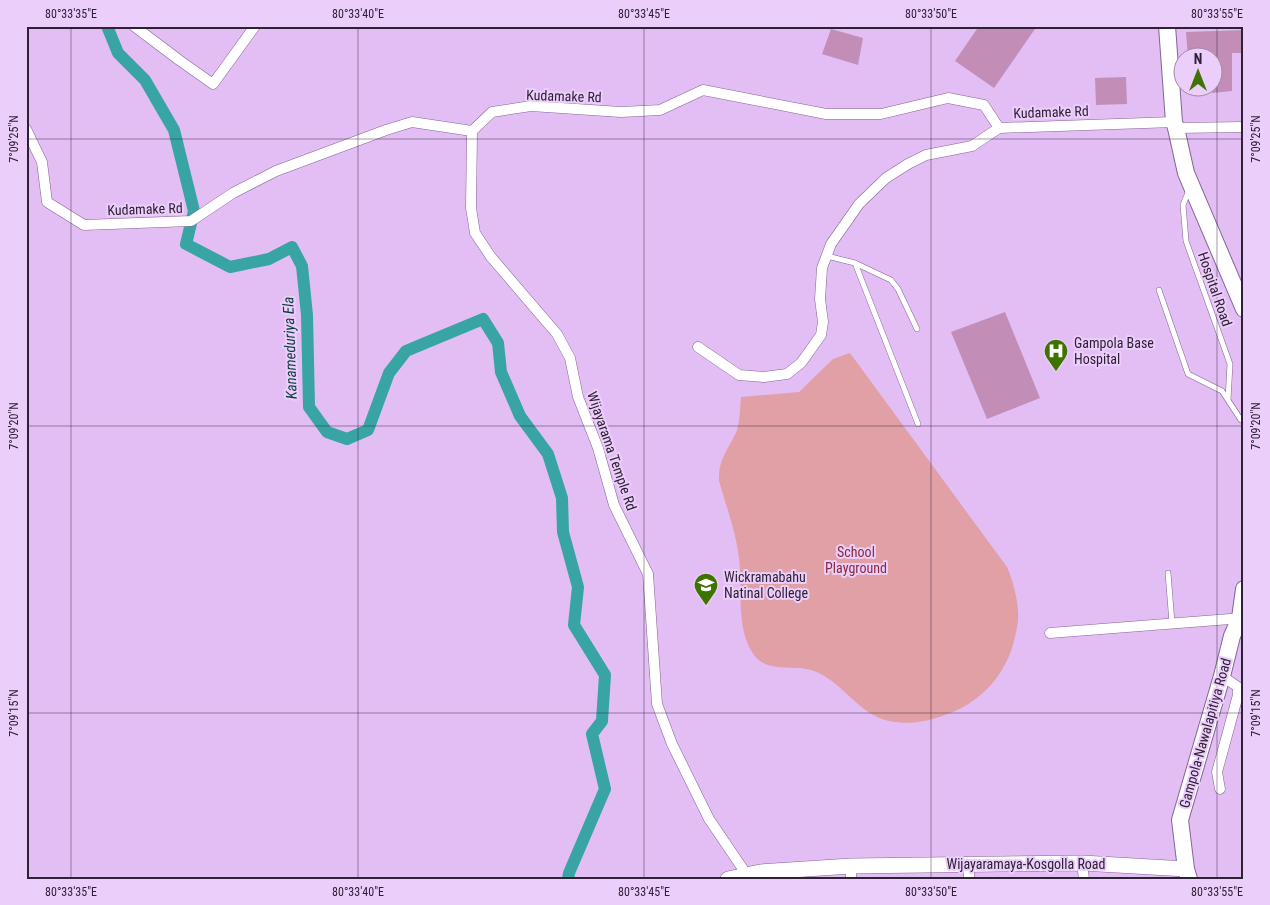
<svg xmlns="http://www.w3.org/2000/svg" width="1270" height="905" font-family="'Roboto Condensed',sans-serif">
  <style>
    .green { fill: #e1a0a5 }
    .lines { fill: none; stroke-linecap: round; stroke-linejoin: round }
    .canal { stroke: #38a4a3; stroke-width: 12 }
    .building { fill: #c28db6 }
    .lane-casing { stroke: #856395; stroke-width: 6 }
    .street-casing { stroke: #856395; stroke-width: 11 }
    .secondary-casing { stroke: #856395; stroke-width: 16 }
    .primary-casing { stroke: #856395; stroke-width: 18 }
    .lane { stroke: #fff; stroke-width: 5 }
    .street { stroke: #fff; stroke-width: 10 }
    .secondary { stroke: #fff; stroke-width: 15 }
    .primary { stroke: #fff; stroke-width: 16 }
    .ticks { fill: none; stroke: #2e2035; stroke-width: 1; stroke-opacity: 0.45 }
    .labels { text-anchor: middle; stroke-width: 4; stroke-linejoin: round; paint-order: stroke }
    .street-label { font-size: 14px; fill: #2e2035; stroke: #eccefb }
    .poi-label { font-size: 14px; fill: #2e2035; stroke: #eccefb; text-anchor: start }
    .park-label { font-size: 14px; fill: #872b3a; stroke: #eccefb }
    .water-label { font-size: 15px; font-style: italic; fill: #0e3f3f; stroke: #eccefb }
    .neatline { fill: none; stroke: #2e2035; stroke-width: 2 }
    .ticks-label { font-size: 12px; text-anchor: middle; fill: #2e2035 }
  </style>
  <rect width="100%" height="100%" fill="#e3bef5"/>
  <path class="green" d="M850,353L1007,567C1013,581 1017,596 1018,611C1019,619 1017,628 1015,637C1007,674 981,703 945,715C926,722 909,725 889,721C859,715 843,682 814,671C795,664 768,674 754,655C735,628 743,590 739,558C736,532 726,506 719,481C718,460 727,451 736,433C740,424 740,407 741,397L799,392L833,359Z"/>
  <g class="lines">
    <path class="canal" d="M107,26L118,53L145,80L174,130L194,211L186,244L230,267L269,259L292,247L302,266L307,315L309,407L327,432L347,439L368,430L389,373L406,351L483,319L498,343L501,372L520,416L548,454L562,498L563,532L578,587L574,625L605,675L602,721L592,734L605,789L569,873L568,879"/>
  </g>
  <path class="building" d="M979,26H1037L994,88L955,61Z
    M831,29L863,38L858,65L822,54Z
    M1244,30V53H1232V91L1212,93V58H1188L1186,32Z
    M1126,77L1127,104L1096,105L1095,78Z
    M1005,312L1040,398L987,419L951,332Z"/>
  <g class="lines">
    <defs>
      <path id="lane" d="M1189,190L1183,205L1186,241L1230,364L1228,400
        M827,256L855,263L891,280L898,289L917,329
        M855,263L918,424
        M1159,290L1188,374L1222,391L1241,420L1244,421
        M1168,573L1172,623"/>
      <path id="street" d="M134,26L179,60L213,84L255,26
        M999,128L1174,122
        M1176,128L1244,127
        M26,129L42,162L47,202L84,225L191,221L233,193L276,171L386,130L412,122L472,131L492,112L531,106L621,112L660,110L703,90L826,114H881L948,98L984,105L999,128
        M472,131L471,208L475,233L491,257L557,334L570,358L578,397L598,448L614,505L648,574L657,704L672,744L709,819L747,875
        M698,347L739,375L764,377L787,374L801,363L821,335L823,322L820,299L822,268L831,244L859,204L886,178L908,164L926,155L972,146L999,128
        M1050,633L1243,618
        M1220,789L1217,772L1238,695V687L1222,676
        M1082,863L1084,879
        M851,866V879
        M969,879V864"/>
      <path id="secondary" d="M728,879L760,872L851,866L1082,863L1186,869"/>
      <path id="primary" d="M1167,26L1174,122L1176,128L1186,173L1244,309
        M1189,879L1186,869L1180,820L1222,676L1232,636L1240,618L1244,589"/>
    </defs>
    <use href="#lane" class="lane-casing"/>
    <use href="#street" class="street-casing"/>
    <use href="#secondary" class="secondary-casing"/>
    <use href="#primary" class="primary-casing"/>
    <use href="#lane" class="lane"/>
    <use href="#street" class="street"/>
    <use href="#secondary" class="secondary"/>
    <use href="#primary" class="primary"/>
  </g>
  <path class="ticks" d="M71,26V879M358,26V879M644,26V879M931,26V879M1217,26V879M26,139H1244M26,426H1244M26,713H1244"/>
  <defs>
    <symbol id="hospital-pin" viewBox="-11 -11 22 30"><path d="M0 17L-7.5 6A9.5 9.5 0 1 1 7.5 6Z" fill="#3d7401" stroke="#eccefb"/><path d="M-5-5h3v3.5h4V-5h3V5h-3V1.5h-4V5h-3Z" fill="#fff"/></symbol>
    <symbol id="school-pin" viewBox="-11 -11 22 30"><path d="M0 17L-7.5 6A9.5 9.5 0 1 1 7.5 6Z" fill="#3d7401" stroke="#eccefb"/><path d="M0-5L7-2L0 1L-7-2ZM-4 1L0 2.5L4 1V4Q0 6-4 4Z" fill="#fff"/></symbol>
  </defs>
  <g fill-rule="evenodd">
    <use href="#hospital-pin" x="1042" y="337" width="28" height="38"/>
    <use href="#school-pin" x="692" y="571" width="28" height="38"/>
  </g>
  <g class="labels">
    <g class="street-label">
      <text transform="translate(564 96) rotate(2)" y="5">Kudamake Rd</text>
      <text transform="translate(1051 112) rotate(-2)" y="5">Kudamake Rd</text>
      <text transform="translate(145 209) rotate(-2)" y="5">Kudamake Rd</text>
      <text transform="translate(1215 289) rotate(71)" y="5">Hospital Road</text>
      <text transform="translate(612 451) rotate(71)" y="5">Wijayarama Temple Rd</text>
      <text transform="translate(1205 733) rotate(-74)" y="5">Gampola-Nawalapitiya Road</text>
      <text x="1026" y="869">Wijayaramaya-Kosgolla Road</text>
    </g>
    <g class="poi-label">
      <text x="1074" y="348">Gampola Base<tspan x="1074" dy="16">Hospital</tspan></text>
      <text x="724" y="582">Wickramabahu<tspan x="724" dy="16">Natinal College</tspan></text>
    </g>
    <g class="park-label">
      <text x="856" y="557">School<tspan x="856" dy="16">Playground</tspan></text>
    </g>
    <g class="water-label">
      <text transform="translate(290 348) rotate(-92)" y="5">Kanameduriya Ela</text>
    </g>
  </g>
  <rect width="1270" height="905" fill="none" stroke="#eccefb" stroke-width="55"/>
  <g transform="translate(1198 72)"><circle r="24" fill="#eccefb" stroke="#a088ac"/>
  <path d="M0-4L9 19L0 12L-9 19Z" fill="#3d7401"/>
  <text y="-8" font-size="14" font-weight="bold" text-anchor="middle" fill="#2e2035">N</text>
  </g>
  <rect x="28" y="28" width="1214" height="850" class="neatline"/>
  <g class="ticks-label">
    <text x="71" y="18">80°33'35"E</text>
    <text x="358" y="18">80°33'40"E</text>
    <text x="644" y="18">80°33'45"E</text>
    <text x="931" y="18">80°33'50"E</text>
    <text x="1217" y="18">80°33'55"E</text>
    <text transform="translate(14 139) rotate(-90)" y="4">7°09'25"N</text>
    <text transform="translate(1256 139) rotate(-90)" y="4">7°09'25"N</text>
    <text transform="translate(14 426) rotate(-90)" y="4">7°09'20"N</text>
    <text transform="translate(1256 426) rotate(-90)" y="4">7°09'20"N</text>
    <text transform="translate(14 713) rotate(-90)" y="4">7°09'15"N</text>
    <text transform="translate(1256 713) rotate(-90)" y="4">7°09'15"N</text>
    <text x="71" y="896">80°33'35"E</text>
    <text x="358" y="896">80°33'40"E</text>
    <text x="644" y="896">80°33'45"E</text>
    <text x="931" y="896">80°33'50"E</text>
    <text x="1217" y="896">80°33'55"E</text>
  </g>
</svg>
